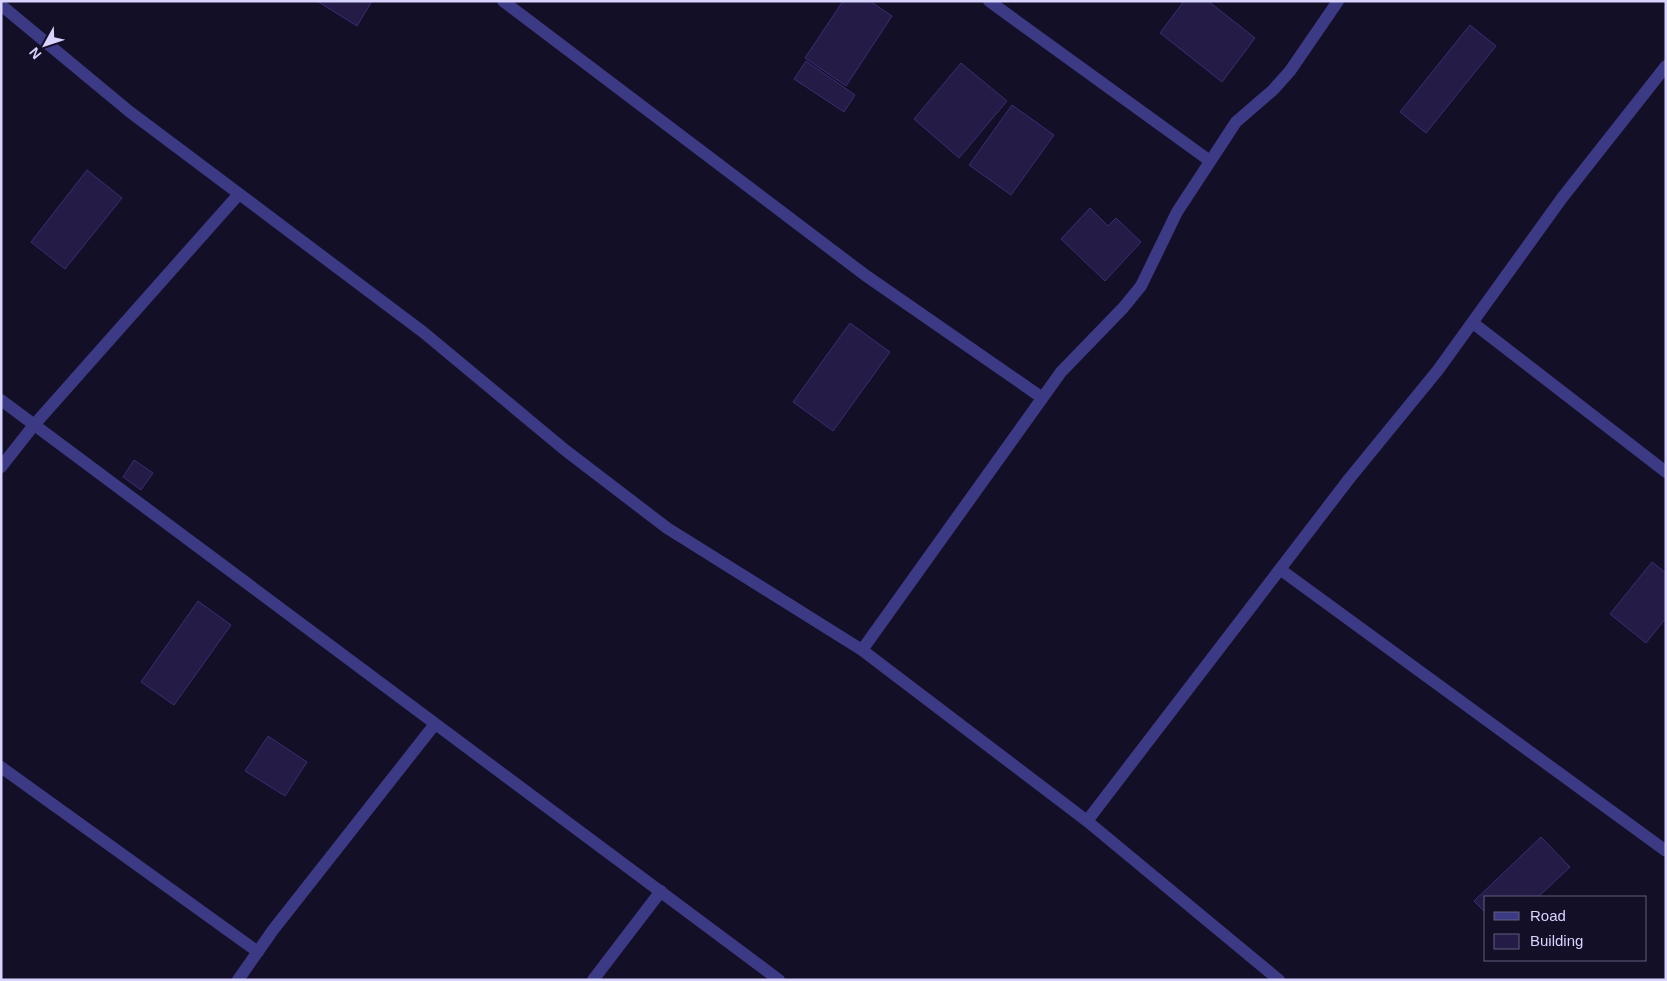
<svg xmlns="http://www.w3.org/2000/svg" width="1667" height="981" font-family="Helvetica,sans-serif">
  <style>
    .building { fill: #241b47; stroke: #3b2d73 }
    .lines { fill: none; stroke-linecap: round; stroke-linejoin: round }
    .minor { stroke: #3d3a85; stroke-width: 12 }
  </style>
  <rect width="100%" height="100%" fill="#130f26"/>
  <path class="building" d="M317,1H372L357,26Z
    M843,1H870L892,16L846,86L805,58Z
    M1184,1H1208L1255,38L1222,82L1160,33Z
    M1470,25L1496,46L1426,133L1400,112Z
    M806,61L855,95L844,112L794,79Z
    M961,63L1007,101L959,158L914,119Z
    M1012,105L1054,135L1011,195L969,165Z
    M87,170L122,198L65,269L31,242Z
    M1090,208L1108,226L1116,218L1141,242L1105,281L1061,239Z
    M850,323L890,352L833,431L793,402Z
    M134,460L153,473L141,490L123,477Z
    M1652,562L1666,573V618L1646,643L1610,614Z
    M198,601L231,625L174,705L141,682Z
    M268,736L307,762L285,796L245,771Z
    M1541,837L1570,867L1538,897H1486V913L1474,901Z"/>
  <g class="lines">
    <path class="minor" d="M503,1L865,275L1041,397
      M989,1L1210,161
      M1,5L130,112L423,332L565,450L667,528L862,650L1087,821L1279,980
      M1473,323L1666,472
      M1,400L779,980
      M1,467L34,425L239,194
      M1281,570L1666,851
      M862,650L1061,372L1123,308L1141,286L1177,212L1236,122L1273,90L1290,71L1338,1
      M1,767L258,952
      M1087,821L1349,479L1438,370L1562,198L1666,66
      M238,980L273,930L435,724
      M593,980L661,891"/>
  </g>
  <rect width="1667" height="981" fill="none" stroke="#d9d4ff" stroke-width="5"/>
  <rect x="1484" y="896" width="162" height="65" fill="#130f26" stroke="#625e7d"/>
  <rect x="1494" y="912" width="25" height="8" fill="#3d3a85" stroke="#625e7d"/>
  <text x="1530" y="921" font-size="15" fill="#d9d4ff">Road</text>
  <rect x="1494" y="934" width="25" height="15" fill="#241b47" stroke="#625e7d"/>
  <text x="1530" y="946" font-size="15" fill="#d9d4ff">Building</text>
  <g transform="translate(45 45) rotate(230)" stroke="#130f26" stroke-width="4" paint-order="stroke">
  <path d="M0-4L9 19L0 12L-9 19Z" fill="#d9d4ff"/>
  <text y="-8" font-size="14" font-weight="bold" text-anchor="middle" fill="#d9d4ff">N</text>
  </g>
</svg>
